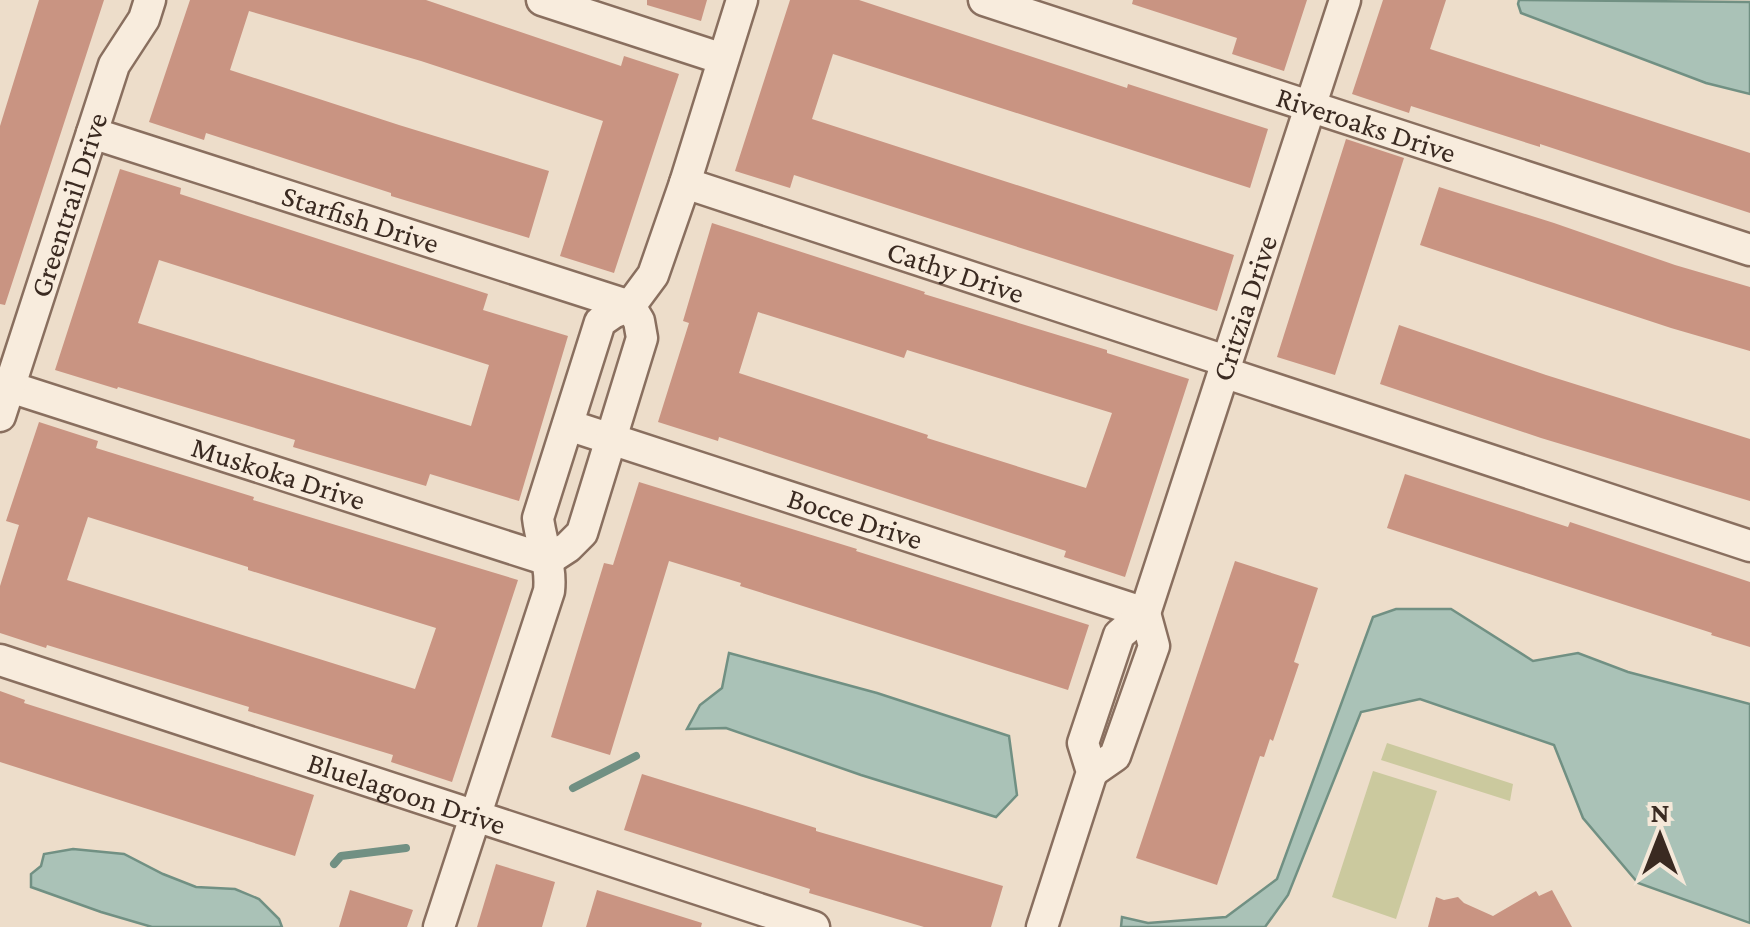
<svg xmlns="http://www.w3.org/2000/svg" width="1750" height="927" font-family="'Crimson Pro',serif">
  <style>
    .green { fill: #cbc99e }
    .water { fill: #aac2b7; stroke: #719083; stroke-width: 2.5 }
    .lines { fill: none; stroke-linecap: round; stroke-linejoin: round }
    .stream { stroke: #719083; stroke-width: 8 }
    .building { fill: #c99482; fill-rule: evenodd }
    .minor-casing { stroke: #896f5f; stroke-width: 35 }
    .minor { stroke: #f8ecdd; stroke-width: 30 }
    .labels { text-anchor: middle; stroke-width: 8; stroke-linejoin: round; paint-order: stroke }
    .street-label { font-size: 30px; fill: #3a2a21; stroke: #f5e8d9 }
  </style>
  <rect width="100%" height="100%" fill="#edddca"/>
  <path class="green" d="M1387,743L1513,784L1510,801L1381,760Z
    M1373,771L1437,791L1396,919L1332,897Z"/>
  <path class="water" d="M1519,0L1750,2V94L1706,83L1521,13L1518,4Z
    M1396,609H1451L1533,661L1578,653L1628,672L1750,704V923L1638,883L1583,818L1554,745L1420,699L1361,712L1288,895L1265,927H1121L1122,917L1148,923L1226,917L1277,879L1373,617Z
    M729,653L877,693L1009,736L1017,795L996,817L861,775L726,728L687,729L700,705L722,688Z
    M73,849L124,854L163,874L196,887L235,889L259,899L279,919L282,927H152L101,912L31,887V874L41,866L44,854Z"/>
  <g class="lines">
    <path class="stream" d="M573,788L636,756
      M334,864L341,856L406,848"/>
  </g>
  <path class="building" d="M39,0H104L5,305L0,304V126Z
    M190,0H426L621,66L624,56L679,74L614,273L560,256L603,121L421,61L249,11L230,70L399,125L549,171L529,238L391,196V193L206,133L204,140L149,122Z
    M647,0H707L701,21L647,5Z
    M790,0H859L1127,88L1128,84L1268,129L1250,188L833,54L812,119L1234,255L1217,311L794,175L790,188L735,171Z
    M1133,0H1307L1284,71L1232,54L1237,38L1132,4Z
    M1383,0H1446L1430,49L1750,153V213L1540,144V147L1411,106L1409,113L1352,94Z
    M1346,139L1404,158L1335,375L1277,357Z
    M120,169L181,188L180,194L488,294L483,310L568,336L519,501L430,474L426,486L293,447L295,440L118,387L117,389L55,370ZM159,260L489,365L471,426L138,323Z
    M1439,187L1554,223L1675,265L1750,287V351L1671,328L1420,245Z
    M712,223L925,292L924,294L1107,350V353L1189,379L1125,577L1064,557L1066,551L719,437L718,441L658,422L689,323L683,321ZM758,312L904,358L907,350L1112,413L1086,488L927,438L928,435L739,373Z
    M1399,325L1546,375L1750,439V501L1541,438L1380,384Z
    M39,422L98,441L96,448L254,497L253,500L518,580L452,782L391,762L393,755L248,711L249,707L47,645L46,648L0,633V586L19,525L6,521ZM88,517L248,567V570L436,628L415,689L67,580Z
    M1405,474L1568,527L1570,522L1750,582V647L1711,635L1712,633L1387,528Z
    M639,482L857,549L856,551L1089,625L1068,690L740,586L741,583L669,561L610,755L551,737L604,563L613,565Z
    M1235,561L1318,588L1294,662L1299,664L1273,741L1270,739L1264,757L1260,756L1217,885L1136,858Z
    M0,691L25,700L24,703L314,795L295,856L0,762Z
    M642,774L816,828V831L1003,886L991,927H924L809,893L810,889L624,830Z
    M496,864L555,882L542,927H477Z
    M350,890L413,910L407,927H339Z
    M597,890L702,923L701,927H586Z
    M1552,890L1572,927H1428L1436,897L1444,900L1458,897L1464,903L1493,916L1536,891L1539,896Z"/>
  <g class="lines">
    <defs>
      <g id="minor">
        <path d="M542,0L723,59"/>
        <path id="s1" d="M984,0L1750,250"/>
        <path id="s2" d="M92,133L630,306"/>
        <path id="s3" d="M685,183L1226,361"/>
        <path d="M1223,372L1750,546"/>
        <path id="s4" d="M10,387L548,560"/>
        <path id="s5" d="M0,416L114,65L144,19L150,0"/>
        <path id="s6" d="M568,425L1145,613"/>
        <path d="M548,560L568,547L582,533L642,338L639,321L630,306"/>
        <path id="s7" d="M0,660L814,927"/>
        <path d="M1092,772L1115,756L1154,646L1145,613"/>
        <path d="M439,927L549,591C552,565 541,544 538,518L600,322L613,313L630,306L653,275L685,183L742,0"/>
        <path id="s8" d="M1042,927L1092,772L1083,743L1119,635L1145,613L1345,0"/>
      </g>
    </defs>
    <use href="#minor" class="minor-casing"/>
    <use href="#minor" class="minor"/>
  </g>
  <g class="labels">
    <g class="street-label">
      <text dy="10" stroke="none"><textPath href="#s1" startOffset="402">Riveroaks Drive</textPath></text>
      <text dy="10" stroke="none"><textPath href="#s5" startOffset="222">Greentrail Drive</textPath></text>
      <text dy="10" stroke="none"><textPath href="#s2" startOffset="282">Starfish Drive</textPath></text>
      <text dy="10" stroke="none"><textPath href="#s3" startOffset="285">Cathy Drive</textPath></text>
      <text dy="10" stroke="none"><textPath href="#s8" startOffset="662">Critzia Drive</textPath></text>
      <text dy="10" stroke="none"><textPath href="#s4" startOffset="282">Muskoka Drive</textPath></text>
      <text dy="10" stroke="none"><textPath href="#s6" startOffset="302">Bocce Drive</textPath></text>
      <text dy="10" stroke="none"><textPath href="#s7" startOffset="428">Bluelagoon Drive</textPath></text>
    </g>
  </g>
  <g transform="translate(1660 837)" stroke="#f5e8d9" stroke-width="8" paint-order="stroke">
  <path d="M0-8L18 38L0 25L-18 38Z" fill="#3a2a21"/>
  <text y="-15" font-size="28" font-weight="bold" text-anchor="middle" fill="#3a2a21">N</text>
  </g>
</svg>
